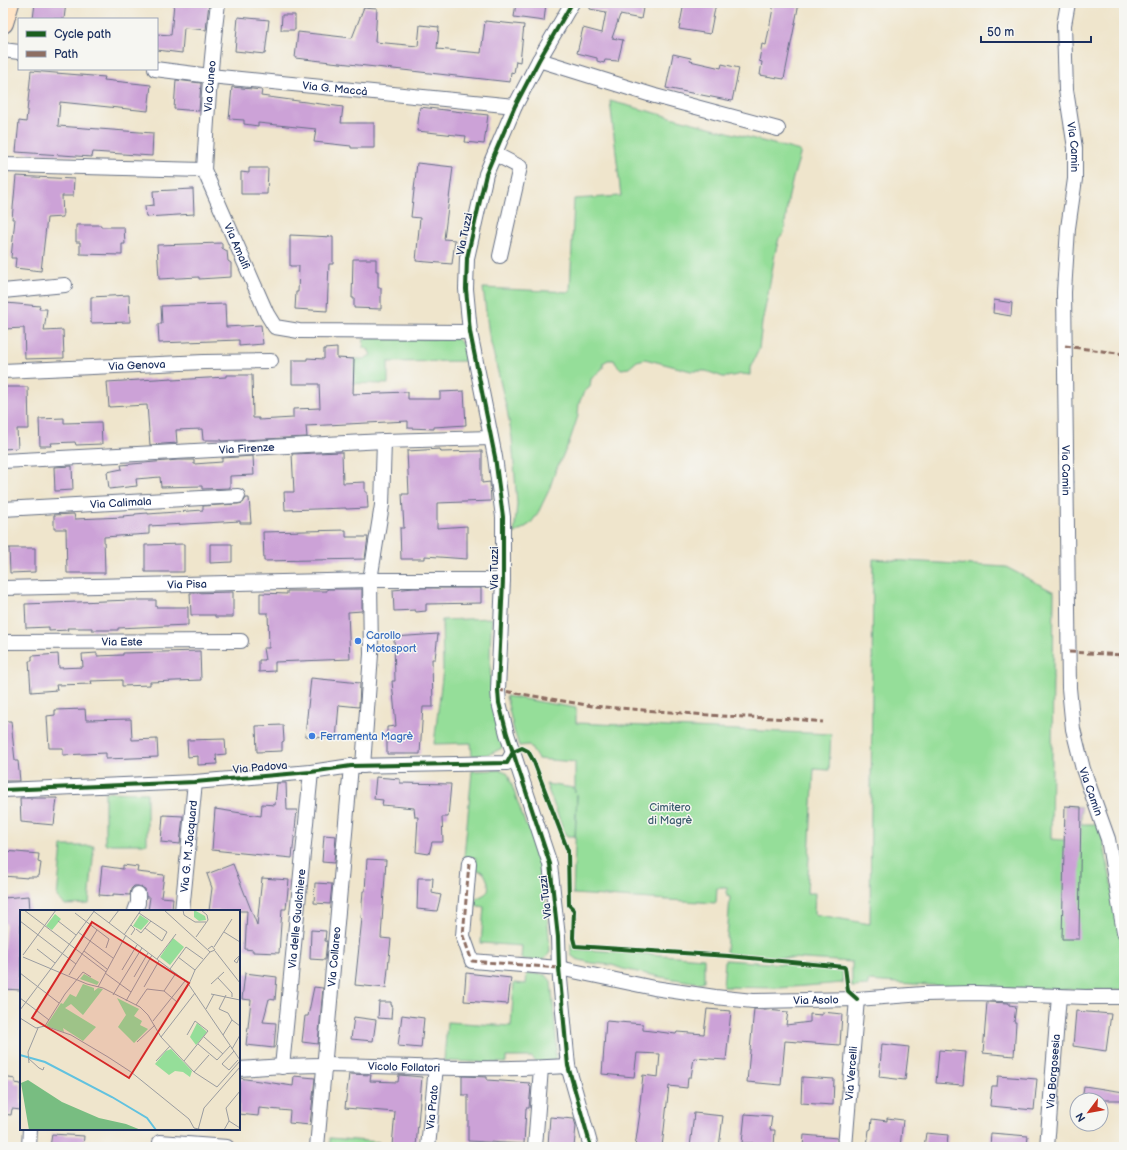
<svg xmlns="http://www.w3.org/2000/svg" width="1127" height="1150" font-family="'Balsamiq Sans',sans-serif">
  <style>
    .green { fill: #95de99; stroke: #58867c }
    .building { fill: #cca2d7 }
    .lines { fill: none; stroke-linecap: round; stroke-linejoin: round }
    .street-casing { stroke: #656f84; stroke-width: 16 }
    .secondary-casing { stroke: #656f84; stroke-width: 22 }
    .street { stroke: #fff; stroke-width: 14 }
    .secondary { stroke: #ffe4c6; stroke-width: 20 }
    .quiet { stroke: #8d6e63; stroke-width: 3; stroke-dasharray: 6 3; stroke-linecap: butt }
    .cycleway-casing { stroke: #f6f6f2; stroke-width: 6 }
    .cycleway { stroke: #1b5e20; stroke-width: 4 }
    .shop-dot { fill: #3f7fe0; stroke: #f6f6f2; stroke-width: 1.5 }
    .labels { text-anchor: middle; stroke-width: 3; stroke-linejoin: round; paint-order: stroke }
    .street-label { font-size: 11px; fill: #1b2f5e; stroke: #f6f6f2 }
    .shop-label { font-size: 11px; fill: #366cbe; stroke: #f6f6f2; text-anchor: start }
    .park-label { font-size: 11px; fill: #3a5b6d; stroke: #f6f6f2 }
    .inset-river { fill: none; stroke: #61c2df; stroke-width: 2 }
    .inset-road { fill: none; stroke: #9a9ca0; stroke-width: 1 }
    .view { fill: #d62828; fill-opacity: 0.15; stroke: #d62828; stroke-width: 2 }
    .inset-edge { fill: none; stroke: #1b2f5e; stroke-width: 2 }
  </style>
  <rect width="100%" height="100%" fill="#f6f6f2"/>
  <filter id="ink" filterUnits="userSpaceOnUse"><feTurbulence type="fractalNoise" baseFrequency=".025" numOctaves="2"/><feDisplacementMap in="SourceGraphic" scale="8" xChannelSelector="R" yChannelSelector="G"/><feConvolveMatrix kernelMatrix="1 2 1 2 8 2 1 2 1" color-interpolation-filters="sRGB"/></filter>
  <filter id="wash" filterUnits="userSpaceOnUse"><feTurbulence type="fractalNoise" baseFrequency=".012" numOctaves="4" result="noise"/><feDisplacementMap in="SourceGraphic" scale="16" xChannelSelector="R" yChannelSelector="G"/><feGaussianBlur stdDeviation="0.9" result="paint"/><feColorMatrix in="noise" values="0 0 0 0 0 0 0 0 0 0 0 0 0 0 0 0 0 1.4 0 .05"/><feComposite in="paint" operator="in"/></filter>
  <g filter="url(#wash)">
    <rect width="100%" height="100%" fill="#efe5cc"/>
    <path class="green" d="M610,101L800,151V155L793,178L788,200L784,233L779,238L775,254L769,289L762,323L759,349L750,368V375L742,374L727,377H723L706,371H691L645,359L637,361L629,368L621,369L616,364L614,360H608L603,363V368L591,379L590,387L584,392L579,403L578,416L569,443L555,472L549,490L537,515L530,524L514,534L517,504L512,438L507,410L489,335L483,288L570,292L574,199L621,196Z
      M364,338L458,339L463,345L467,361L388,362V384L337,383L354,359H364L371,355L368,349L363,348Z
      M873,559L1006,567L1054,592L1051,839L1065,840V806L1081,807V824H1097L1101,830L1124,948V989L1115,990L973,988L868,981V986L852,987V962L728,954L726,951L730,897L727,896V888H717L716,903L573,894L577,794L575,836H566L546,784L574,788L575,793V762L538,759L529,745L519,746L514,731L506,696L576,708V723L831,734L829,770L814,769L807,893H815L814,914L870,924Z
      M492,618C489,653 489,686 496,720C498,728 499,737 502,744V748L490,754L472,756L471,743L434,744L443,669L442,620Z
      M501,770L504,771L508,774L526,826L530,825C543,866 547,908 550,951C546,964 532,960 521,959L522,946L481,943L484,907L473,905C475,897 479,898 485,894C492,889 487,878 483,872L474,869L476,858L464,857L472,771Z
      M105,792L147,793V844H105Z
      M62,846H94L89,904L65,905L57,897Z
      M571,943L576,949L704,958V981L699,983L661,977L623,969L612,965L591,963L576,959L571,955Z
      M725,960L842,968L843,983L780,988L723,987Z
      M527,973L546,975L551,981L557,1048L555,1052L556,1056L554,1061L537,1063L532,1057H506V1063L444,1061L447,1022L511,1026L514,983L526,984Z
      M330,1138L379,1142V1147H330Z"/>
    <g id="blocks">
      <path class="building" d="M35,3H66L64,19H33Z
        M174,3H209L206,30L184,28L182,53L157,50V34L171,35Z
        M516,3H546L544,21L514,17Z
        M590,3H644L641,19L620,15L612,38L623,40L618,61L605,60L604,63L597,61V58L577,53L583,28L602,33L606,12L590,9Z
        M684,3H716L710,34L679,29Z
        M774,3H799L784,79L760,75L762,62L759,61L762,44L766,45Z
        M364,7L377,8L375,42L418,46L420,25L439,27L437,49L481,53L485,21L524,25L520,62L516,61L514,73L511,72L510,82L295,58L298,32L352,38Z
        M282,15H295V30H281Z
        M238,17L269,20L265,54L235,51Z
        M673,54L691,58L690,61L721,68L722,64L739,68L732,101L666,88Z
        M31,71L105,77L104,80L151,85L148,111L60,102L58,126L153,133L152,156L93,152L92,157L16,152L19,121L26,122Z
        M176,80L201,83L199,111L174,109Z
        M232,87L262,90L261,96L343,107L341,123H374V148H351V146L314,142L316,129L258,123V126L244,124V120L229,119Z
        M420,107L488,115L484,144L465,142L466,136L417,131Z
        M417,163L453,167L444,239L455,240L452,264L416,261L420,218L411,217Z
        M249,168H268L267,194H241V172L249,173Z
        M16,176L74,179L73,196H62L63,217L47,218L41,271L15,268L16,258H11L15,219H12Z
        M193,189L194,214L146,217L145,206L154,205L153,191Z
        M76,225H101V227H124L125,244H122V255L80,254V242H76Z
        M290,235L333,237V264H329L327,311L295,309L296,292H298L299,266H290Z
        M222,243V248L227,251L228,261L231,263V277L199,279V277L159,279L157,245Z
        M353,259H376V271H378V288H381V309L354,308V298H352Z
        M129,295L130,322L91,323V297Z
        M994,300L1012,303L1011,316L993,313Z
        M6,303L40,306L39,309H47L44,331L63,330L64,358L25,359L24,328L4,329Z
        M225,304L226,327L261,325L263,344L239,346V340L159,343L158,324H162L161,306Z
        M337,348V358L354,359L353,394L408,392V399H440V392L464,391L466,425L434,427V429L408,428V421L306,426L307,437L221,441V440H203L202,429L176,430L177,443L150,445L147,405L109,407L107,382L172,378V380L226,377V375H252L253,418H259V420L293,418V409L320,408L319,384H292V360H307V358L324,359V349Z
        M3,387H28L29,429H17L18,448L3,449Z
        M64,418V423L101,422L102,444L76,445L75,442L51,443L52,446H40L39,419Z
        M440,449L441,452L482,451V483L490,482L491,501L437,503V528L467,526V559L425,556V559H401L400,528H404L402,494H409L407,451Z
        M342,452L343,483L365,482V492H367L368,508L346,509V508L285,510L284,492H294L292,454Z
        M253,456L254,475L230,476V488L202,489V486L161,487L160,477L136,479L137,486L109,489L107,472L122,469L121,465L178,460H194V464L222,462V458Z
        M72,466L73,490L55,491L54,467Z
        M246,498H249L251,523H240V521L149,526V534L104,537L105,573H67L66,529H54V515L74,514L75,519L124,517L123,516L135,515V514L148,513V514L203,510V506L238,504L243,503Z
        M346,530V537H368L365,559L264,561L263,532Z
        M184,544V572H145V545Z
        M210,544H232V562L210,563Z
        M9,548H35V572L10,573Z
        M414,588H481V603L426,604V611L416,612L415,610L394,611L393,590Z
        M327,589H362V611L348,612L350,659L275,662V671L259,672V660H265L263,648H269L268,613H260V593L287,594V591H327Z
        M233,592V617H215V615H191L190,593Z
        M131,600H156V607H188V625L118,628V630H92V628H67L68,630L49,631V627L26,628L25,604Z
        M438,634L435,659H432L433,707H423L420,754H387V727L396,726L392,681H395L394,637Z
        M200,651L201,680L150,682V685L122,686V680L91,681L92,684L56,685L57,690L31,692L29,661H32V656L58,654L59,668L83,667L82,654L97,653V656L123,655V653Z
        M311,678L360,683L359,707L339,705L336,739L305,736Z
        M85,709L86,720L131,719L132,740L157,739L158,757L106,759V753L63,755V748H49L47,716L55,715V710Z
        M3,721H11L15,761H18L20,781H3Z
        M283,725L284,741L282,742V751L257,752L256,726Z
        M225,739L226,754L216,755L217,764L198,765V756L188,757L187,740Z
        M376,777L400,779V783L451,784L448,817H442L443,842H432L429,854L416,852L418,817H415L414,808L382,805L383,800L374,799Z
        M277,783H286L287,810H297L292,858L212,850L215,809L261,816L262,804L275,805Z
        M20,798H57L54,825L21,822Z
        M1065,806L1081,807L1079,939H1062Z
        M163,815L183,816L180,844L161,842Z
        M324,835L336,836L334,863L322,862Z
        M5,851L39,854L38,862L41,863L39,876H37V877H28V878L3,876Z
        M367,859L386,860L381,938L391,939L386,988L355,985L362,918H361L363,891H365Z
        M233,864L257,925L262,878L289,880L286,909H282L279,953L253,952V950L245,949L247,911H209L212,888L207,874Z
        M123,865L138,867L137,872L164,875L161,897L173,898L172,911H148L150,897H146L145,889L138,886H134L131,889L130,895L113,894V896L99,895L102,866L123,869Z
        M418,878H433L432,893L441,895L437,911L417,909Z
        M315,883L332,884L330,904L314,903Z
        M29,896L30,911H21V990L3,989V956L6,923H3V898Z
        M311,930L326,931L325,941H327L325,960L310,959Z
        M245,973L277,977L275,1000L269,999L263,1022L276,1023L274,1048L246,1045L251,1000L242,999Z
        M466,973L511,978L508,1004L464,1001Z
        M314,987L323,988L318,1044L302,1042L305,1016H308Z
        M379,1002H391V1005H392L391,1019L378,1018Z
        M987,1002L1009,1003V1005L1016,1006L1014,1022H1016L1014,1056L983,1053Z
        M707,1009L731,1011L726,1060L694,1058L691,1077H688L687,1088L669,1086L662,1147H635L640,1113L639,1112L643,1075L658,1077L660,1054L637,1053L634,1077L602,1074L606,1021L643,1024V1030L676,1034L677,1032L704,1034Z
        M754,1009L788,1012L786,1025L810,1022V1014L822,1015V1012L842,1014L840,1045L785,1041L781,1085L747,1082Z
        M1076,1011L1111,1014L1106,1051L1073,1046Z
        M402,1015L424,1018L421,1048L398,1046Z
        M354,1017L376,1020L373,1041L351,1039Z
        M882,1044L909,1047L905,1080L879,1077Z
        M939,1050L966,1052L963,1085L936,1083Z
        M349,1074L371,1075L370,1081L398,1082L399,1075L422,1077L416,1147L392,1146L395,1112L345,1108Z
        M294,1076L315,1078L310,1125L289,1123L290,1111L259,1108L258,1116L239,1114V1078L293,1086Z
        M462,1076L487,1077V1080L530,1083L529,1086H531L529,1108H526L524,1144L468,1141V1095H462Z
        M998,1076L1037,1079L1034,1110L990,1106L992,1086H997Z
        M3,1077L15,1079V1083L21,1084V1110L12,1109L11,1115L3,1114Z
        M802,1077L834,1079L833,1105L801,1103Z
        M1084,1086L1124,1092V1100H1082Z
        M694,1113L723,1116L719,1147H690Z
        M745,1114L772,1116L770,1130H775L774,1147H752L753,1143H742Z
        M550,1117L574,1119L576,1126L574,1147L548,1145Z
        M887,1118L903,1120L900,1147L867,1146L869,1130L871,1129L872,1119L887,1121Z
        M926,1133L948,1135L947,1147H924Z
        M991,1133L1028,1136L1027,1147H990Z
        M52,1134L84,1136L83,1147H50Z
        M804,1135L837,1138V1147H803Z"/>
    </g>
  </g>
  <g filter="url(#ink)">
    <use href="#blocks" fill-opacity="0" stroke="#656f84" stroke-width="1"/>
    <g class="lines">
      <defs>
        <g id="street">
          <path d="M572,3L539,60L515,106L486,174L467,258L466,289L470,332L495,457L503,517V580L498,690L499,703L507,734L550,864L558,937L559,968L568,1066L591,1147"/>
          <path id="s1" d="M1068,3L1064,25L1066,90L1075,148V179L1068,228L1064,292L1069,688L1073,729L1083,769L1108,839L1124,932"/>
          <path d="M3,50L19,52"/>
          <path d="M539,60L655,96L778,129"/>
          <path id="s2" d="M155,69L210,76L515,106"/>
          <path d="M495,154L520,167L500,256"/>
          <path id="s3" d="M3,165L204,170L267,314L275,327L299,331L470,332"/>
          <path id="s4" d="M204,170C207,114 211,58 218,3"/>
          <path d="M3,291L65,285"/>
          <path id="s5" d="M3,371L204,362L271,361"/>
          <path id="s6" d="M3,461L384,441L491,438"/>
          <path id="s7" d="M3,509L238,496"/>
          <path id="s8" d="M3,588L370,580H503"/>
          <path id="s9" d="M3,642L241,641"/>
          <path d="M363,766L371,654L370,580L382,505L384,441"/>
          <path d="M3,790L195,782L311,772L351,766L507,763L513,752"/>
          <path id="s10" d="M469,863L463,936L472,961L559,968L654,988L715,997L753,1001L857,999L923,994L976,993L1086,997H1124"/>
          <path d="M135,911L138,903V894"/>
          <path id="s11" d="M182,911L195,782"/>
          <path id="s12" d="M282,1067L311,772"/>
          <path id="s13" d="M239,1069C267,1067 296,1065 324,1065C406,1066 487,1071 568,1066"/>
          <path d="M160,1142L227,1147"/>
          <path d="M29,1147L30,1129"/>
          <path id="s14" d="M317,1147L351,766"/>
          <path id="s15" d="M428,1147L436,1067"/>
          <path d="M535,1147L541,1068"/>
          <path id="s16" d="M845,1147L857,999"/>
          <path id="s17" d="M1047,1147L1059,996"/>
        </g>
        <path id="secondary" d="M3,23L9,3"/>
      </defs>
      <use href="#street" class="street-casing"/>
      <use href="#secondary" class="secondary-casing"/>
      <use href="#street" class="street"/>
      <use href="#secondary" class="secondary"/>
      <path class="quiet" d="M1065,346L1124,354
        M1069,652L1124,655
        M498,690L592,706L721,716L795,719L823,722
        M469,863L463,936L472,961L559,968"/>
      <defs>
        <path id="cycleway" d="M572,3L539,60L515,106L486,174L467,258L466,289L470,332L495,457L503,517V580L498,690L499,703L507,734L550,864L558,937L559,968L568,1066L591,1147
          M3,790L195,782L311,772L351,766L507,763L513,752L522,748L528,751L534,762L568,851L569,905L574,910L573,938L575,946L729,956L845,967L848,991L857,999"/>
      </defs>
      <use href="#cycleway" class="cycleway-casing"/>
      <use href="#cycleway" class="cycleway"/>
    </g>
  </g>
  <g class="shop-dot">
    <circle cx="358" cy="641" r="4"/>
    <circle cx="312" cy="736" r="4"/>
  </g>
  <g class="labels">
    <g class="street-label">
      <text dy="4" stroke="none"><textPath href="#s4" startOffset="84">Via Cuneo</textPath></text>
      <text dy="4" stroke="none"><textPath href="#s2" startOffset="181">Via G. Maccà</textPath></text>
      <text dy="4" stroke="none"><textPath href="#s1" startOffset="145">Via Camin</textPath></text>
      <text transform="translate(464 234) rotate(-78)" y="4">Via Tuzzi</text>
      <text dy="4" stroke="none"><textPath href="#s3" startOffset="284">Via Amalfi</textPath></text>
      <text dy="4" stroke="none"><textPath href="#s5" startOffset="134">Via Genova</textPath></text>
      <text dy="4" stroke="none"><textPath href="#s6" startOffset="244">Via Firenze</textPath></text>
      <text dy="4" stroke="none"><textPath href="#s1" startOffset="469">Via Camin</textPath></text>
      <text dy="4" stroke="none"><textPath href="#s7" startOffset="118">Via Calimala</textPath></text>
      <text transform="translate(494 568) rotate(-90)" y="4">Via Tuzzi</text>
      <text dy="4" stroke="none"><textPath href="#s8" startOffset="184">Via Pisa</textPath></text>
      <text dy="4" stroke="none"><textPath href="#s9" startOffset="119">Via Este</textPath></text>
      <text transform="translate(260 767) rotate(-5)" y="4">Via Padova</text>
      <text dy="4" stroke="none"><textPath href="#s1" startOffset="793">Via Camin</textPath></text>
      <text dy="4" stroke="none"><textPath href="#s11" startOffset="65">Via G. M. Jacquard</textPath></text>
      <text transform="translate(545 897) rotate(-97)" y="4">Via Tuzzi</text>
      <text dy="4" stroke="none"><textPath href="#s12" startOffset="149">Via delle Gualchiere</textPath></text>
      <text dy="4" stroke="none"><textPath href="#s14" startOffset="191">Via Collareo</textPath></text>
      <text dy="4" stroke="none"><textPath href="#s10" startOffset="447">Via Asolo</textPath></text>
      <text dy="4" stroke="none"><textPath href="#s13" startOffset="165">Vicolo Follatori</textPath></text>
      <text dy="4" stroke="none"><textPath href="#s17" startOffset="76">Via Borgosesia</textPath></text>
      <text dy="4" stroke="none"><textPath href="#s16" startOffset="74">Via Vercelli</textPath></text>
      <text dy="4" stroke="none"><textPath href="#s15" startOffset="40">Via Prato</textPath></text>
    </g>
    <g class="shop-label">
      <text x="366" y="639">Carollo<tspan x="366" dy="13">Motosport</tspan></text>
      <text x="320" y="740">Ferramenta Magrè</text>
    </g>
    <g class="park-label">
      <text x="670" y="811">Cimitero<tspan x="670" dy="13">di Magrè</tspan></text>
    </g>
  </g>
  <g transform="translate(20 910)">
    <rect width="220" height="220" fill="#efe5cc"/>
    <path d="M174,0L185,6L186,10L179,11L174,7ZM35,4L41,9L32,20L26,16ZM120,5L129,11L121,20L113,16ZM153,28L164,37L150,55L140,47ZM64,64L79,72L77,75L60,69ZM63,74L74,78V81L78,78L83,79L63,105L51,94L45,98L76,117L63,131L43,118L44,122L26,116L41,93L43,94L50,84L56,87ZM97,88L119,99L114,106L122,111L120,115L128,119L114,133L98,117L106,105ZM177,113L187,122L176,135L170,127ZM151,139L172,161L170,167L163,162L155,161L149,165L135,154L146,141Z" fill="#95de99"/>
    <path d="M8,170L42,192L79,208L106,214L121,220H9L1,173Z" fill="#78bd81"/>
    <path class="inset-river" d="M0,145L25,152L92,187L127,208L136,220"/>
    <path class="inset-road" d="M4,0L86,62M72,0L167,72L220,150M144,0L190,42L195,40L192,36L188,39M163,0L164,5L175,12H186M55,3L89,29L86,38M119,3L147,22L142,31L125,18L131,11M0,11L56,54M38,11L56,25M89,13L99,0M111,15L115,19L111,25M116,19L121,23L125,18M58,22L93,48M204,22L220,32M104,25L121,0M176,27L188,10L187,5L181,0M194,37L212,9M17,39L35,53M55,39L64,26M64,41L87,59M195,41L220,73M3,45L36,0M219,46L214,51L217,53L220,45M3,47L67,74L83,78L120,97L128,105L141,127L174,162L197,177L220,151M158,47L175,60M137,49L156,24M150,59L166,37L183,49M102,60L117,35M0,63L39,93M85,63L111,82M49,65L77,20M114,67L128,43M198,68L212,83V87M169,74L175,60L190,42M191,74L204,62M78,77L106,25M124,77L139,51M144,81L157,92M191,84L220,90M93,85L122,38M206,85L199,99L208,103L212,110M0,88L29,110M106,91L132,45M116,95L127,79L144,81L156,63M186,99L194,84M0,100L75,0M0,108L16,118L25,116L51,125L88,147L111,162L169,209L174,218L183,220M133,111L165,71M25,116L45,84L63,62L71,67M203,125L212,110L220,116M141,127L175,83M184,127L203,144M117,132L135,115M178,134L197,150L210,136M212,139L220,125M214,141L202,154L209,160L218,150M8,148L19,158L23,160L24,157M136,151L150,136M164,151L188,121L175,111L167,125M9,153L8,142L18,118M174,162L189,145M209,211L220,218M178,220L184,198L220,157M204,220L209,211L206,198L220,181"/>
    <path class="view" d="M72,12L169,73L109,168L12,108Z"/>
    <rect width="220" height="220" class="inset-edge"/>
  </g>
  <rect width="1127" height="1150" fill="none" stroke="#f6f6f2" stroke-width="16"/>
  <rect x="18" y="18" width="140" height="52" fill="#f6f6f2" stroke="#9ea6b7"/>
  <rect x="26" y="31" width="20" height="6" fill="#1b5e20" stroke="#9ea6b7"/>
  <text x="54" y="38" font-size="12" fill="#1b2f5e">Cycle path</text>
  <rect x="26" y="51" width="20" height="6" fill="#8d6e63" stroke="#9ea6b7"/>
  <text x="54" y="58" font-size="12" fill="#1b2f5e">Path</text>
  <g transform="translate(1089 1112) rotate(238)"><circle r="19" fill="#f6f6f2" stroke="#9ea6b7"/>
  <path d="M0-3L7 15L0 10L-7 15Z" fill="#c8321e"/>
  <text y="-6" font-size="11" font-weight="bold" text-anchor="middle" fill="#1b2f5e">N</text>
  </g>
  <path d="M981 36v6h110v-6" fill="none" stroke="#1b2f5e" stroke-width="2"/>
  <text x="987" y="36" font-size="12" fill="#1b2f5e" stroke="#f6f6f2" stroke-width="3" paint-order="stroke">50 m</text>
</svg>
